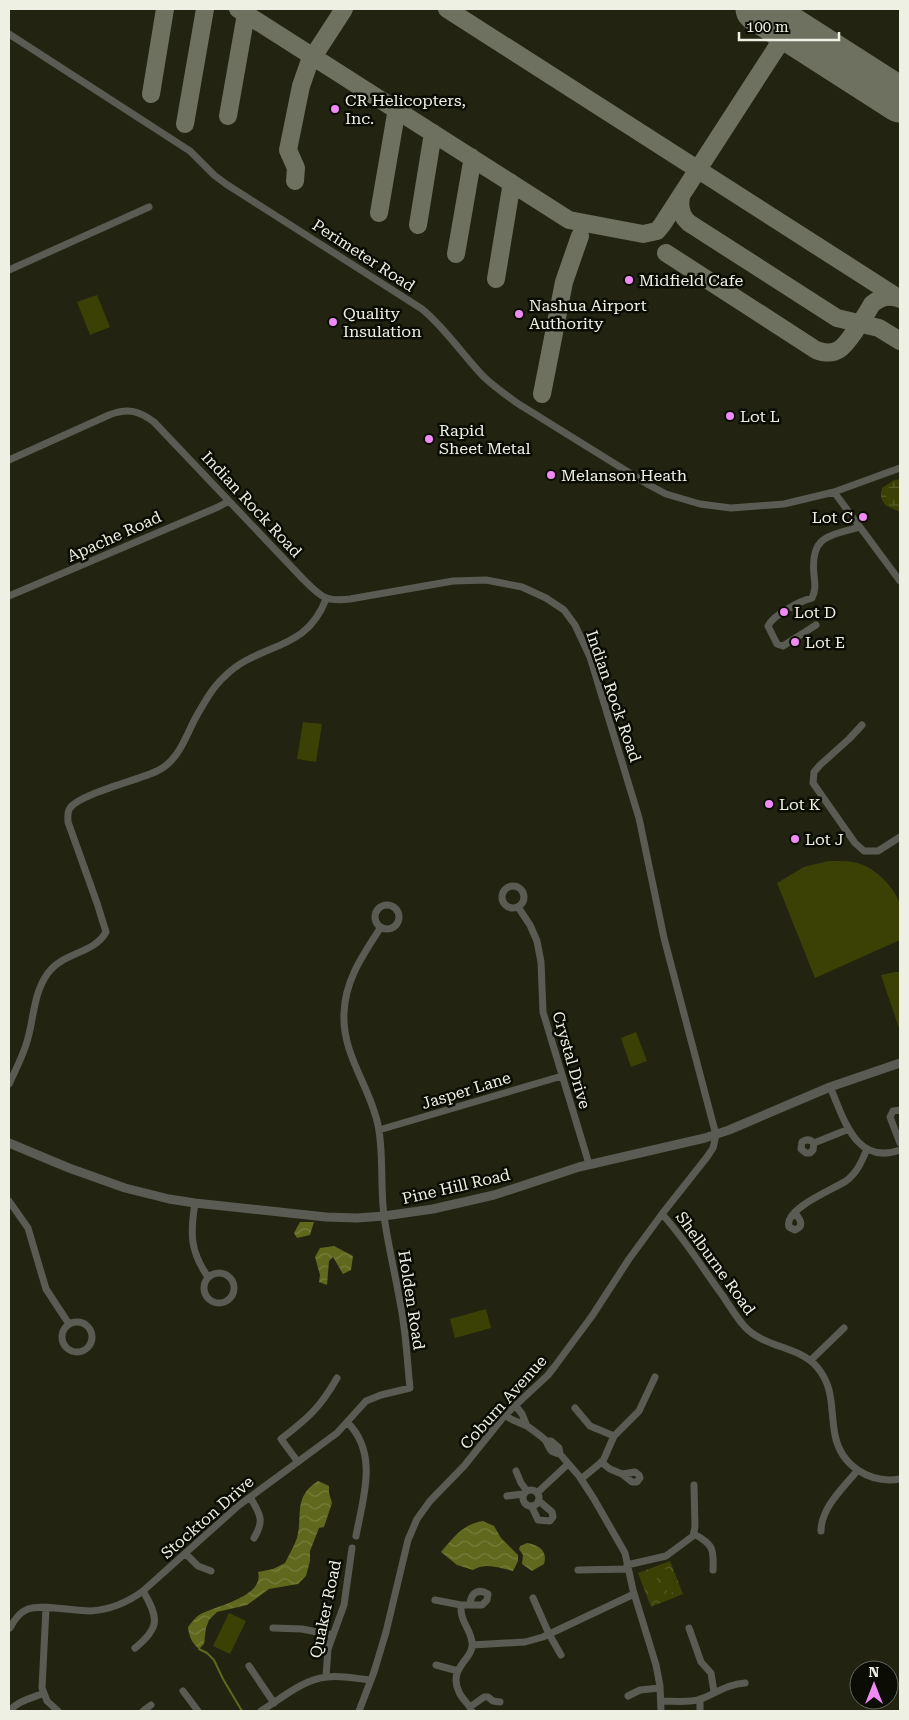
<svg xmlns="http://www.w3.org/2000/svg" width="909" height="1720" font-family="'Roboto Serif',serif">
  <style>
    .wetland { fill: url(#wetland-marsh) }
    .park { fill: url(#park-crowns) }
    .pitch { fill: #3b4105 }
    .water { fill: url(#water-waves) }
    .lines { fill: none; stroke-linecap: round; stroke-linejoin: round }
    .stream { stroke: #60681d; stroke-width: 2 }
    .taxiway { stroke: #6e7160; stroke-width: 18 }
    .runway { stroke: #6e7160; stroke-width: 45 }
    .minor { stroke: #5a5c53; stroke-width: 7 }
    .tertiary { stroke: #5a5c53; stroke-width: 9 }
    .poi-dot { fill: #f08bf6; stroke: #0b0d05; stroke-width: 2 }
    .labels { text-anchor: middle; stroke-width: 5; stroke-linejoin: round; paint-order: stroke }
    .poi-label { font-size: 16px; fill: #edf0e3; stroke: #0b0d05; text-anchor: start }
    .street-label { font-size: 16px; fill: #edf0e3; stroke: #0b0d05 }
  </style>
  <defs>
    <pattern id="wetland-marsh" width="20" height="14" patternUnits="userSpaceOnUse" patternTransform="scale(1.25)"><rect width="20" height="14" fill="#3b4105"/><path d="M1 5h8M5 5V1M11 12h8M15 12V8" fill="none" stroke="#585d29"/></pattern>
    <pattern id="park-crowns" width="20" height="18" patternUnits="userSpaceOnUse" patternTransform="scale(1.25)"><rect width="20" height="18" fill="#3b4105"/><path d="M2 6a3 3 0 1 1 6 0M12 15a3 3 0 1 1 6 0" fill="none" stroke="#585d29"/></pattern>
    <pattern id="water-waves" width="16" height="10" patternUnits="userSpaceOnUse" patternTransform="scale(1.25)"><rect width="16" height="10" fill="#60681d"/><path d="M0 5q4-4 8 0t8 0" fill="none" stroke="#777e3e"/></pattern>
  </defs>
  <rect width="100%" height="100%" fill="#222411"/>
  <path class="wetland" d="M900,479V512L885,505L881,498L882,488L894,480Z"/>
  <path class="park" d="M670,1561L683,1594L651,1607L638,1573Z"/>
  <path class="pitch" d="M97,295L110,327L90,335L77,302Z
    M303,722L322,724L316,762L297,759Z
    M828,861C839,861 853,860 863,865C878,871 896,889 900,905C903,915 900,929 900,940L815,978L777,883L804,867Z
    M895,972H900V1031L881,975Z
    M636,1032L647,1061L631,1067L621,1038Z
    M486,1309L491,1328L455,1338L450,1319Z
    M669,1568L677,1590L668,1594L660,1572Z
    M655,1574L663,1596L653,1600L644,1578Z
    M229,1613L246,1621L230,1654L213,1646Z"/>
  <path class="water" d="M300,1222H314L310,1235L297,1238L294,1233Z
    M334,1246L353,1256L351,1270L343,1274L333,1257L329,1261L327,1285L319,1282L320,1275L315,1257L320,1248Z
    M318,1481L329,1486V1493L332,1503L324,1527L319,1528L310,1551V1561L306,1576L298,1584L269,1589L247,1605L217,1612L209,1620L206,1628L204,1644L199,1649C192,1643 189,1637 188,1627C191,1623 195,1618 199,1615C214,1606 265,1597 258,1572L273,1569L285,1563C289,1555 294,1546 297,1538C303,1514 293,1497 318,1481Z
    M483,1521L494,1526L501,1538L518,1555V1561L513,1571C500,1568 485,1562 473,1570L457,1565L441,1552C454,1537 463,1524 483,1521Z
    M527,1543C539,1545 548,1551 544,1564L532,1571L522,1564L523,1555L519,1549L520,1546Z"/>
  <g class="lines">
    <path class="stream" d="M199,1649L207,1653L214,1660L223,1679L242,1711"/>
    <path class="taxiway" d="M238,9L569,220L643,234L657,231L662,225L777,47C787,38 795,38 807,41
      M447,9L900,299
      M766,14C776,24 781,32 777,47
      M151,94L165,9
      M228,116L246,14
      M185,124L205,9
      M295,181L296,168L288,150L301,86L309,63L344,9
      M681,197C679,207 681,216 689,223L837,318L879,328L900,341
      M379,213L396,114L395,109
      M418,225L433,133
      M666,253L816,350C837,358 844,347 855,331C861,322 867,313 872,304C881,297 887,295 898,298
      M456,254L472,162L471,157
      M496,279L511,188L510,182
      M542,394L564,282L580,236"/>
    <path class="runway" d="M758,9L900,100"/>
    <path class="minor" d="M9,34L190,151L214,175L226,184L422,309C446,329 462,354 483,376C493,386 505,394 517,403L649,485L666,494L700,504L731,508L784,504L834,492L900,468
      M9,270L149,207
      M9,460L109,415C127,408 138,410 154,422L303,579C320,596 324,602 350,599L453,581L486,580L522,587L546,598L564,610L575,625L590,657L639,818L664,938L716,1135L713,1148L707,1157L662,1214L629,1259L592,1316L555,1366L548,1375L505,1415L464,1466L430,1501L417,1519L408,1540L386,1632L374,1672L359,1711
      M834,492L900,581
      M9,596L218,507L229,501
      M816,625L783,646L777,644L768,626C773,615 800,601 812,598C816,590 815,584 814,575C810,536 828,536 860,527
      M862,725L849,739L820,765L814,772L813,783L855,843L864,851H878L900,837
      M502 897a11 11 0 1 1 22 0a11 11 0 1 1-22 0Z
      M375 917a12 12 0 1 1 24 0a12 12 0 1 1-24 0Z
      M518,907L530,925L537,941L541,962L543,1012L589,1164
      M9,1084C16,1069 24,1054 28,1038C34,1016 34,992 48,973C63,952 94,954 106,932L97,903L68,822C68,818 67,812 70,808C79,794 139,780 157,771C179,761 185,737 196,717C204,703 212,688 224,677C258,642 306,653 326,599
      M830,1087C844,1118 855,1166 900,1150
      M900,1110L893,1111L890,1117L900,1143
      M379,1130L562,1076
      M814,1143L813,1150L810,1153H806L801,1149L802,1142C806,1139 810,1139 814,1143L849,1129
      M9,1201L28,1228L46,1289L69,1324
      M195,1203C190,1234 190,1251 208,1277
      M795,1213C800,1219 805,1226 795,1230L789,1227C783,1209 834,1189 846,1181C857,1173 862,1161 867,1149
      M662,1214C685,1239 703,1269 723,1296C730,1307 737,1318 745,1327C765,1348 799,1346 817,1367C835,1388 830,1410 835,1435C841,1466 870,1484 900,1479
      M204 1288a15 15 0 1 1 30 0a15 15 0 1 1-30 0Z
      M62 1337a15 15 0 1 1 30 0a15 15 0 1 1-30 0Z
      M811,1360L844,1328
      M515,1405L522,1414L527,1426
      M575,1408L590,1426L614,1436
      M505,1415C512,1421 519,1422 527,1426C530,1428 544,1438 546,1441C550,1449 549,1452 560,1454
      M347,1422C379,1453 363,1498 356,1536
      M546,1441H551L559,1448L560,1454L579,1476L594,1499L625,1553L633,1590L656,1665L660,1686L661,1711
      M298,1462L281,1439C308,1418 320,1408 337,1378
      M601,1462L610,1469L622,1474L632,1482H637L640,1478L639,1475L635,1472L622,1474
      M516,1471L521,1483L527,1491
      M581,1479L603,1461L614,1436L639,1411L655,1377
      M523 1498a8 8 0 1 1 16 0a8 8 0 1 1-16 0Z
      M537,1493L568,1464
      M507,1496L523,1494
      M250,1497C260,1514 265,1520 254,1538
      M532,1507L538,1520L550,1521L553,1517L552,1512L539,1501
      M821,1531C821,1508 843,1488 857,1471
      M694,1534C713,1544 714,1549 713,1570
      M186,1554L198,1566L211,1571
      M627,1565L666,1556L693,1536L695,1527L694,1485
      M578,1570L628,1569
      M533,1598L549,1634L561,1655
      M435,1600L461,1605H482L487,1600L488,1594C478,1588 471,1593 470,1604
      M461,1605C460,1623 470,1627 472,1642C475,1659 447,1667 459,1692C462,1699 469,1704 472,1711
      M46,1608L42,1688L47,1701L58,1711
      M10,1628C14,1620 20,1612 28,1609C41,1604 74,1611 90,1611C109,1610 128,1602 143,1591L238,1506L337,1433L366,1401L381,1395L410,1388C407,1360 406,1330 400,1302C395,1273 388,1245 384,1216C380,1186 384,1154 378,1125C370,1086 342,1055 344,1013C345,980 363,955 381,927
      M273,1628L302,1629L332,1635
      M689,1628L701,1662L711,1673L714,1692
      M472,1645L525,1642L543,1637L634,1594
      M135,1648C160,1628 159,1618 143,1591
      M436,1665L458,1671
      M249,1666L274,1703
      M326,1677L328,1649L344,1605L352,1548
      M183,1691L198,1711
      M628,1696L640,1690L660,1688
      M700,1699V1711
      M661,1701C674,1701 689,1703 701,1699C716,1693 728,1684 745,1683
      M470,1707L484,1697H488L493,1701L500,1702
      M10,1711C17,1701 32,1698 44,1693
      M143,1711L151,1705
      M261,1711C281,1699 303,1679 327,1677C342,1675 357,1679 371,1680"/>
    <path class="tertiary" d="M9,1143L69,1168L125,1188L169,1199L195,1203L326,1217L357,1218L384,1216L433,1209L494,1195L579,1167L705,1138L729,1130L830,1087L900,1063"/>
  </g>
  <g class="poi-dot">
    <circle cx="335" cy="109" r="5"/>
    <circle cx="629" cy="280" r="5"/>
    <circle cx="519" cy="314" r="5"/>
    <circle cx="333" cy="322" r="5"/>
    <circle cx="730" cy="416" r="5"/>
    <circle cx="429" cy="439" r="5"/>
    <circle cx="551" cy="475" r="5"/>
    <circle cx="863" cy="517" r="5"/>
    <circle cx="784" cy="612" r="5"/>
    <circle cx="795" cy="642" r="5"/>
    <circle cx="769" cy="804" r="5"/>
    <circle cx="795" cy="839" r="5"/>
  </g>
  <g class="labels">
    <g class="poi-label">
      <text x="345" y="106">CR Helicopters,<tspan x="345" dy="18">Inc.</tspan></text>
      <text x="639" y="286">Midfield Cafe</text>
      <text x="529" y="311">Nashua Airport<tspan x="529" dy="18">Authority</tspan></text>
      <text x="343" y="319">Quality<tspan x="343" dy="18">Insulation</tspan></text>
      <text x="740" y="422">Lot L</text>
      <text x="439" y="436">Rapid<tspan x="439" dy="18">Sheet Metal</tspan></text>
      <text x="561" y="481">Melanson Heath</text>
      <text x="853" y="523" text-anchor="end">Lot C</text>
      <text x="794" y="618">Lot D</text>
      <text x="805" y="648">Lot E</text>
      <text x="779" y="810">Lot K</text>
      <text x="805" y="845">Lot J</text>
    </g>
    <g class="street-label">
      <text transform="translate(364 255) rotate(33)" y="6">Perimeter Road</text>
      <text transform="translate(252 504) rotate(47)" y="6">Indian Rock Road</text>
      <text transform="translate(114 536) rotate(-24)" y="6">Apache Road</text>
      <text transform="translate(614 696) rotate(71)" y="6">Indian Rock Road</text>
      <text transform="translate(572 1060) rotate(74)" y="6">Crystal Drive</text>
      <text transform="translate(466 1090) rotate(-17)" y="6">Jasper Lane</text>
      <text transform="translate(456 1186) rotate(-13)" y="6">Pine Hill Road</text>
      <text transform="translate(716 1263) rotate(54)" y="6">Shelburne Road</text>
      <text transform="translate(412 1300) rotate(81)" y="6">Holden Road</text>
      <text transform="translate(503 1402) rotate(-48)" y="6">Coburn Avenue</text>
      <text transform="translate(207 1517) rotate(-41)" y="6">Stockton Drive</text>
      <text transform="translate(325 1609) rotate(-78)" y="6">Quaker Road</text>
    </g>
  </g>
  <rect width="909" height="1720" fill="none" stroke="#edf0e3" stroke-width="20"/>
  <g transform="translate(874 1685)"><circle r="24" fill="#0b0d05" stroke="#65685e"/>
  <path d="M0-4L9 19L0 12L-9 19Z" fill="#f08bf6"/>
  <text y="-8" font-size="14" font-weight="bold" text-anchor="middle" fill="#edf0e3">N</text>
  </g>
  <path d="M739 32v8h100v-8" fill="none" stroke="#edf0e3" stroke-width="2.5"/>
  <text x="746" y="32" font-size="15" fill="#edf0e3" stroke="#0b0d05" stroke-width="4" paint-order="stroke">100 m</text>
</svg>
